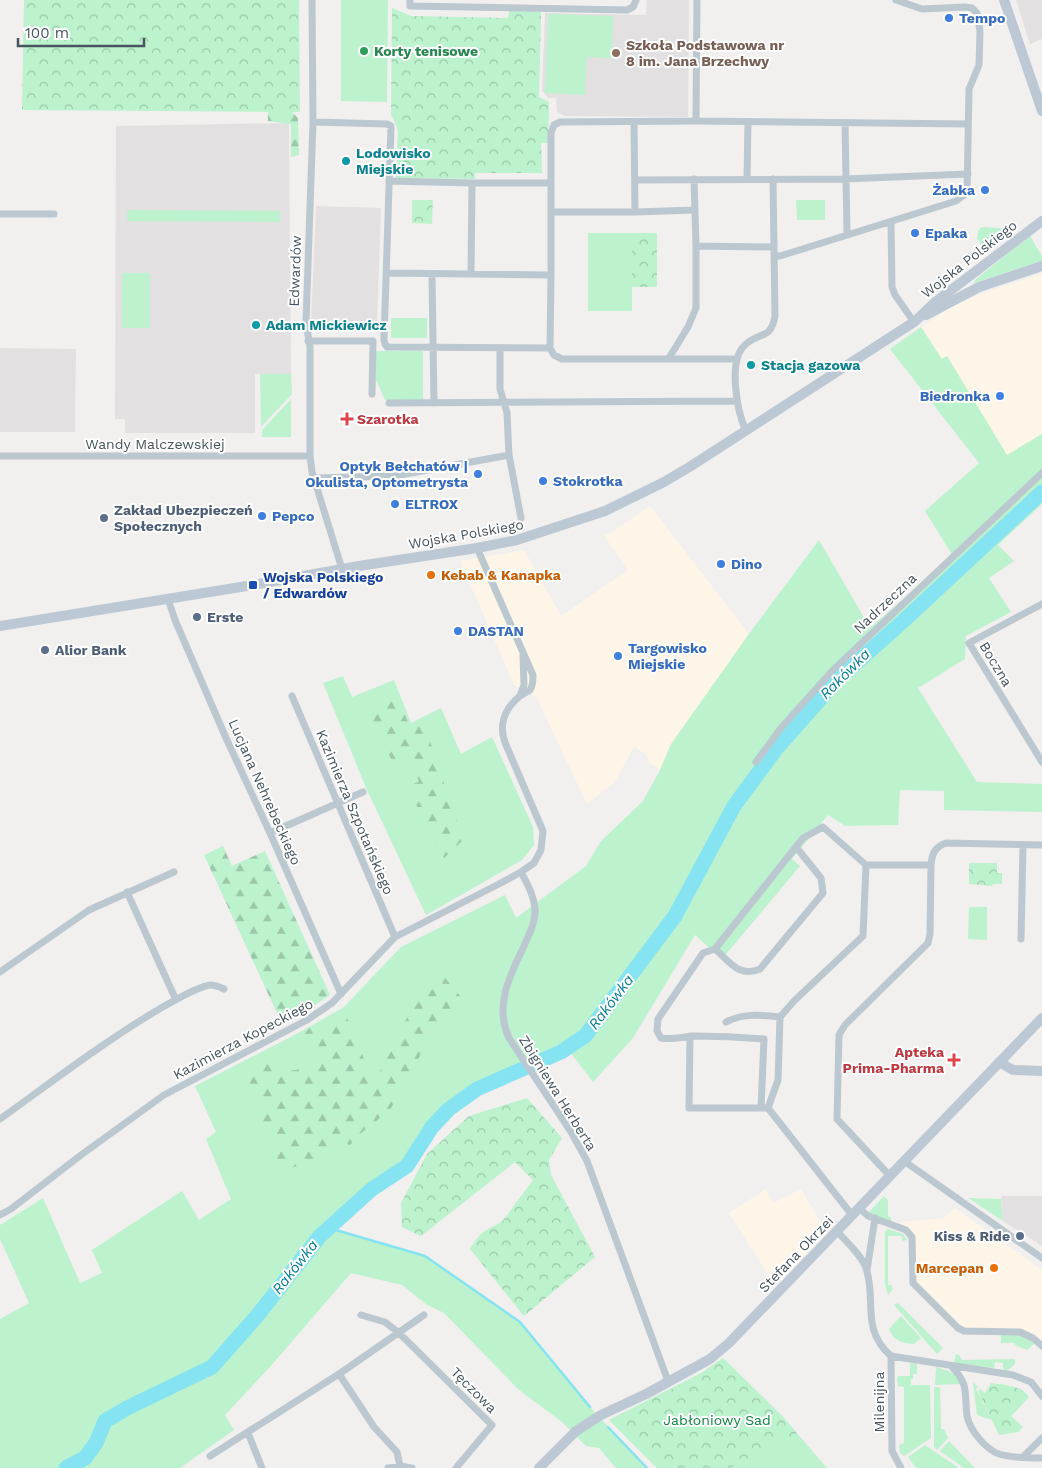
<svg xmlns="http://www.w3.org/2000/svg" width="1042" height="1468" font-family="'Work Sans',sans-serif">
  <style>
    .commercial { fill: #fdf5e8 }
    .education { fill: #e3e0e2 }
    .grass { fill: #bcf2cd }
    .forest { fill: url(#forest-firs) }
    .park { fill: url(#park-crowns) }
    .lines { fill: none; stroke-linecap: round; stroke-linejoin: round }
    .stream { stroke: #86e3f1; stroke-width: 2.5 }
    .river { stroke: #86e3f1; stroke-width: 15 }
    .street { stroke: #bcc8cf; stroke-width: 7 }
    .secondary { stroke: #bcc9d4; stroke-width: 10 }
    .shop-dot { fill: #3f7fe0; stroke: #fff; stroke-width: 2 }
    .leisure-dot { fill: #2e9e5b; stroke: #fff; stroke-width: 2 }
    .education-dot { fill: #8d6e63; stroke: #fff; stroke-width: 2 }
    .culture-dot { fill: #0f9aa8; stroke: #fff; stroke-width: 2 }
    .health-dot { fill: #e0444e; stroke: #fff; stroke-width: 2 }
    .service-dot { fill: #5c6f8a; stroke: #fff; stroke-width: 2 }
    .food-dot { fill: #e8710a; stroke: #fff; stroke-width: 2 }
    .transit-dot { fill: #1a4fb4; stroke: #fff; stroke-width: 2 }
    .labels { text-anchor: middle; stroke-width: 4; stroke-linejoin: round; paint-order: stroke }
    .shop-label { font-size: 14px; font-weight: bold; fill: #366cbe; stroke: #fff; text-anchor: start }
    .education-label { font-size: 14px; font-weight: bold; fill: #785e54; stroke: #fff; text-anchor: start }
    .leisure-label { font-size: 14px; font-weight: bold; fill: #27864d; stroke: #fff; text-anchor: start }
    .culture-label { font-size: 14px; font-weight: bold; fill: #0d838f; stroke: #fff; text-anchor: start }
    .street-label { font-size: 14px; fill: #46555e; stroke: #fff }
    .health-label { font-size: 14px; font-weight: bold; fill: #be3a42; stroke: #fff; text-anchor: start }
    .service-label { font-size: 14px; font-weight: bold; fill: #4e5e75; stroke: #fff; text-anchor: start }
    .food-label { font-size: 14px; font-weight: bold; fill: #c56008; stroke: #fff; text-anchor: start }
    .transit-label { font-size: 14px; font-weight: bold; fill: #164399; stroke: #fff; text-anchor: start }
    .park-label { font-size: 14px; fill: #128443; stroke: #fff }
    .water-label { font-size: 15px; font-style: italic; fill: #077f93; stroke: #fff }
  </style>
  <defs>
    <pattern id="forest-firs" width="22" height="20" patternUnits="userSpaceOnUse" patternTransform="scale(1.25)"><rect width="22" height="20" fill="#bcf2cd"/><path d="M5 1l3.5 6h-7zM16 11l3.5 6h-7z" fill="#9bc7aa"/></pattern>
    <pattern id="park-crowns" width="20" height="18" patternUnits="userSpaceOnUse" patternTransform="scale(1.25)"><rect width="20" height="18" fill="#bcf2cd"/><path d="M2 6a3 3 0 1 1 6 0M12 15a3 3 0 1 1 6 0" fill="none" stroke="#9bc7aa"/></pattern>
  </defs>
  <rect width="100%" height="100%" fill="#f2efef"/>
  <path class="commercial" d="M1042,274V434L1007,455L947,357L942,359L921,327L952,306L976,296L1000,287Z
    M650,506L749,634L671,744L660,770L649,763L646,754L634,747L614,783L587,804L536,696L514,685L460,561L524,550L561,616L628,570L603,534H609Z
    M766,1189L773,1203L801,1189L827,1233L775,1286L729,1213Z
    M955,1208L1042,1270V1346L1033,1338L964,1331L915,1286L912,1237L901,1222L944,1218Z"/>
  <path class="education" d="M647,0H689L688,117L565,116L557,112L556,98H548L542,91L545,13L646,15Z
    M1016,0H1042V39L1030,44Z
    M289,123L291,374H255V433H125V419H115L116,126Z
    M316,206L381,208L377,324L311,322Z
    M0,348L76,349L75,432H0Z
    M1001,1196H1042V1246L1003,1221Z"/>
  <path class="grass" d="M341,0H388L387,102L341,101Z
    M548,14L613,16L612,58L587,57L585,95L545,93Z
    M796,200H825V220H797Z
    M127,210L280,211V222L127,221Z
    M982,227L1015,229L1016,230L989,250H986L977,239L978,231Z
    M588,233H632V311H588Z
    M1030,236L1042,256V261L974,283L975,280Z
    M122,273H150V328H122Z
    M391,318H427V338H391Z
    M921,327L942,359L947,356L1007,455L1042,434V504L998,545L1014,561L989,578L1011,612L966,636L965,659L918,688L977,782L1042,784V812L944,810V791L900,790L898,825L845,826L828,815L792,859L800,866L722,959L695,935L633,1038L593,1082L567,1048L477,1089L449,1109L432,1127L407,1166L372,1189L329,1228L425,1256L520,1322L590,1407L647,1468H616L599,1448L586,1446L562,1422L519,1390L444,1313L427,1305L402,1285L351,1273L269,1368L225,1415L234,1430L180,1468H0V1319L29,1303L0,1239V1225L43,1198L80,1283L102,1273L92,1250L182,1191L199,1220L231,1199L206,1139L216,1132L195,1086L289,1038L343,1008L401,947L505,895L516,918L586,866L601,841L643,801L660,770L671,744L749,634L819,540L870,628L943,564L951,553L925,511L979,463L890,349Z
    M376,351H423V400H385L376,380Z
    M260,374H291L292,394L261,427Z
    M291,399V437H262V430Z
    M343,676L352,697L394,680L411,723L441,708L461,754L492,737L533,827L534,845L522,860L426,915L367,790L323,683Z
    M969,907H987V940L968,939Z
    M884,1196L888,1201V1216L891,1218V1222L868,1213Z
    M968,1198L1001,1199L1003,1221Z
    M888,1229L903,1234L907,1240L903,1241L901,1236H888V1285H891L893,1289L888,1295L885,1284V1232Z
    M898,1303L943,1348L937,1354L894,1305Z
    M901,1316L921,1338L914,1344C901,1343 894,1341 889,1329Z
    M1013,1334L1025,1336L1035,1343L1027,1350L1015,1345V1343H1001V1335Z
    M956,1354L959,1355L962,1360L1015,1359V1364L1007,1371L1003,1369V1363L995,1362L994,1368L954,1363Z
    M723,1358L782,1416L827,1468H657L609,1420L703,1372Z
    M910,1363L917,1364V1374H913V1379H911V1385H930L931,1438L904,1456L900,1453L899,1445L904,1443V1387L898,1386L897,1377L899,1376H910Z
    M936,1367C948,1370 955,1373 961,1384L935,1385Z
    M973,1382L978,1387L976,1389L992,1420L977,1415Z
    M934,1387H940L941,1429H944L948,1438L937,1450L934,1447Z
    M949,1441L975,1468H964L940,1451Z
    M925,1445L959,1468H916L908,1457Z"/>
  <path class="forest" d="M268,111H291L298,118L299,155L291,157V124L268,121Z
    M397,696L410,727L421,722L430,741L463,840L444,858L430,834L424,807H417L407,785L419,782L408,756L393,763L369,713Z
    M223,846L232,866L265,851L330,995L306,1011L282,1024L204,855Z
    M441,973L466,1003L440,1019L390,1110L361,1133L350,1145L337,1141L318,1160L281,1171L243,1064C246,1064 251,1062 255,1062C269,1062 289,1077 302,1067L308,1072L316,1069C322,1053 312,1047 302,1037L311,1026L325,1038L333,1039L328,1016L343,1008L374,1083L420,992Z"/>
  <path class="park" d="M24,0H299L300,112L22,110Z
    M392,8L411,16L508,18L509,11L541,12L539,97L549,102L548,143H541L542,173H475V179L396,178L398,130L391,114Z
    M412,200H433L432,224L412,223Z
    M632,233H657V287H632Z
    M969,863H997V873H1002V884H993L992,886L969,884Z
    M527,1098L562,1138L549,1160L551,1175L595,1257L524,1316L470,1249C475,1240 481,1232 490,1228C495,1225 500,1224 504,1219L533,1180L515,1162L421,1236L402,1227L401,1203L427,1154L469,1116Z
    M723,1358L782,1416L797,1433L730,1468H666L617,1416L674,1388L676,1392L680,1390L678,1386L703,1372Z
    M991,1383C1004,1385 1021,1385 1029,1397L1011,1416L1023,1427L1018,1432L999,1435L978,1391L980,1389L985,1393Z"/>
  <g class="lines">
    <path class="stream" d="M329,1228L425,1256L520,1322L590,1407
      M608,1427L647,1468"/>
    <path class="river" d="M66,1468L85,1458L96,1443L105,1421L127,1408L212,1367L257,1316L320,1236L372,1189L407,1166L432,1127L449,1109L477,1089L561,1052L585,1036L675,916L734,806L776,749L836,681L900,624L1042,492"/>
    <path class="street" d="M312,0L313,122L306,322L310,347V456L312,472L342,569
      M410,0V6L627,10L633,7L636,0
      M696,121L697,0
      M313,122L387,124L391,126L384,340L385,344L387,347L550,348L554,355L562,359H736
      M845,123L847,234
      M694,179L696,246L773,247
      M747,179L748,122
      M635,180L845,179L968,174
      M389,181L472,183
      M552,212H635L634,122
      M635,212L695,210
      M0,214H54
      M891,222L892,287L895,295L914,322
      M775,256H780L956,201L967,193L969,89L979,65L980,31L977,13L972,8L965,7L922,9L896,0
      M387,273L551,275V133L554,125L560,122L696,121L968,124
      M471,274L472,183H551
      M432,275L434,403
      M308,341H373L372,394
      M550,348L551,275
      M669,358L688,327L696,308V246
      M389,403L736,401
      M746,431C737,412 728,362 744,346C758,331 771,341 775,316L773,179
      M509,455L521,518
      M0,456H310
      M314,478L395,476L509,455L507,413L500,389V348
      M168,599L175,620L226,738L270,833L341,994
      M1042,604L969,643L1042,762
      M292,696L395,937
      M520,696L524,685L523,655
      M756,762L781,728L832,671L1042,473
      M270,833L363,792
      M866,865H931L930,934L928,943L845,1025L839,1035L837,1119L890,1176
      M931,865C932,853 935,847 946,843L1042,845
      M521,872C527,884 534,895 535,909C536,922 529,934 524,946C510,975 494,1006 509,1038L571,1132L587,1161L668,1381
      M127,892L176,1000
      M1021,939L1023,845
      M715,949C730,962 739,978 760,969L823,893L821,878L796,847
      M0,972L89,910L174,872
      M726,1022C743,1013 762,1015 780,1017
      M690,1036L689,1108H768L852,1215
      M761,1108L764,1039C740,1037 717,1036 693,1036C682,1037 672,1040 661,1038L657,1031L658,1019L703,953L715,949L803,838L823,827L866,865L863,936L794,1001L780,1017L778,1080L768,1108
      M0,1119C53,1081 105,1041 161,1008C174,1001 196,987 210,985C215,985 220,987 224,989
      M904,1161L1042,1258
      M859,1208L868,1216L906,1230L912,1237L913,1283L958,1328L964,1331L1020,1332L1033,1338L1042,1346
      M0,1215L11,1209L81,1155L164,1095L307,1020L332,1003L395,937L499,884L521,872L534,863L541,850L543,831L506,745C498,726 504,709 520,696C523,694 527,692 530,690C533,686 533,680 533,675L477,548
      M837,1231C846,1242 861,1254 866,1268C877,1300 860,1329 891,1356L892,1451L901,1468
      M867,1270L875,1218
      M361,1315L385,1322L399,1333L492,1425L456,1468
      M891,1356L1013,1375L1031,1382L1042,1396
      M951,1366C970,1385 964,1393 967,1416C970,1430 985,1449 999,1454C1012,1458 1029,1458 1042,1458
      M339,1374L374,1427L397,1452L400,1466
      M248,1433L262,1468
      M210,1456L339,1374L424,1315
      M1024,1456L1042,1438
      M388,1468L400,1466L412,1468"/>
    <path class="secondary" d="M1004,0L1042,111
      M926,315L979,287L1042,266
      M0,626L253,585L359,566L477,548L517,540L605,511L664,482L691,466L900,331L914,322L934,303L1042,221
      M999,1062L1013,1070L1042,1071
      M539,1468L576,1431L601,1415L646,1394L710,1359L729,1343L1042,1018"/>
  </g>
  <g class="shop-dot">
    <circle cx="949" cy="18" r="5"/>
    <circle cx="985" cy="190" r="5"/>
    <circle cx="915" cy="233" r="5"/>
    <circle cx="1000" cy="396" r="5"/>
    <circle cx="478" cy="474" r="5"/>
    <circle cx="543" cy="481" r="5"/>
    <circle cx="395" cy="504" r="5"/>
    <circle cx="262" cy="516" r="5"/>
    <circle cx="721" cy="564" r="5"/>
    <circle cx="458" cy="631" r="5"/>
    <circle cx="618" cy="656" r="5"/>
  </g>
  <circle class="leisure-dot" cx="364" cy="51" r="5"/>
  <circle class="education-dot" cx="616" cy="53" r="5"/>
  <g class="culture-dot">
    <circle cx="346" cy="161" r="5"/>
    <circle cx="256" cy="325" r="5"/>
    <circle cx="751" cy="365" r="5"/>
  </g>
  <g class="health-dot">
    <path d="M344.5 411.5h5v5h5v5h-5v5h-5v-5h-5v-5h5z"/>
    <path d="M951.5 1052.5h5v5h5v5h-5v5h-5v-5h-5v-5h5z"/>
  </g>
  <g class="service-dot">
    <circle cx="104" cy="518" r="5"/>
    <circle cx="197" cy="617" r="5"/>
    <circle cx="45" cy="650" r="5"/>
    <circle cx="1020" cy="1236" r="5"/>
  </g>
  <g class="food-dot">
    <circle cx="431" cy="575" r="5"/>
    <circle cx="994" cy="1268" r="5"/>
  </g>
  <rect class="transit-dot" x="248" y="580" width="10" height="10" rx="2.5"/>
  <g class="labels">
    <g class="shop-label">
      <text x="959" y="23">Tempo</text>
      <text x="975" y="195" text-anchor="end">Żabka</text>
      <text x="925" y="238">Epaka</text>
      <text x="990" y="401" text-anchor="end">Biedronka</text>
      <text x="468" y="471" text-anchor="end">Optyk Bełchatów |<tspan x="468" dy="16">Okulista, Optometrysta</tspan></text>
      <text x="553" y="486">Stokrotka</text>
      <text x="405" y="509">ELTROX</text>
      <text x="272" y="521">Pepco</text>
      <text x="731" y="569">Dino</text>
      <text x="468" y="636">DASTAN</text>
      <text x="628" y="653">Targowisko<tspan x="628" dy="16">Miejskie</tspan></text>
    </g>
    <g class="education-label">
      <text x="626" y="50">Szkoła Podstawowa nr<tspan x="626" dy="16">8 im. Jana Brzechwy</tspan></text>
    </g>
    <g class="leisure-label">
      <text x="374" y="56">Korty tenisowe</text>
    </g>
    <g class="culture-label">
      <text x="356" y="158">Lodowisko<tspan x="356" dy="16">Miejskie</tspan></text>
      <text x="266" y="330">Adam Mickiewicz</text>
      <text x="761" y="370">Stacja gazowa</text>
    </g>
    <g class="street-label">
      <text transform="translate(969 259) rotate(-38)" y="5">Wojska Polskiego</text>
      <text transform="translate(295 271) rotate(-88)" y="5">Edwardów</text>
      <text x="155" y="449">Wandy Malczewskiej</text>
      <text transform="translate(466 534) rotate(-10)" y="5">Wojska Polskiego</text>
      <text transform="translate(885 603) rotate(-43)" y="5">Nadrzeczna</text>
      <text transform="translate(996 664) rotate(59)" y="5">Boczna</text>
      <text transform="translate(265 792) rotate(66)" y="5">Lucjana Nehrebeckiego</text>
      <text transform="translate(355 812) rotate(67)" y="5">Kazimierza Szpotańskiego</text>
      <text transform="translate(243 1039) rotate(-28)" y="5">Kazimierza Kopeckiego</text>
      <text transform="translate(558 1093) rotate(58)" y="5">Zbigniewa Herberta</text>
      <text transform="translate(796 1254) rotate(-46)" y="5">Stefana Okrzei</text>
      <text transform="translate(474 1390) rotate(45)" y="5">Tęczowa</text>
      <text transform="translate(879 1402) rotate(-90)" y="5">Milenijna</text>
    </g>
    <g class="health-label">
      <text x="357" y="424">Szarotka</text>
      <text x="944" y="1057" text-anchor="end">Apteka<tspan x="944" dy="16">Prima-Pharma</tspan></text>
    </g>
    <g class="service-label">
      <text x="114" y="515">Zakład Ubezpieczeń<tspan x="114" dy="16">Społecznych</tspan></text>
      <text x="207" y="622">Erste</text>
      <text x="55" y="655">Alior Bank</text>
      <text x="1010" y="1241" text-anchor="end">Kiss &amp; Ride</text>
    </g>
    <g class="food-label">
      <text x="441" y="580">Kebab &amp; Kanapka</text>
      <text x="984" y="1273" text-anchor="end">Marcepan</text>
    </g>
    <g class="transit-label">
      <text x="263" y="582">Wojska Polskiego<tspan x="263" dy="16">/ Edwardów</tspan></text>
    </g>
    <g class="park-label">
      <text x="717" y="1425">Jabłoniowy Sad</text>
    </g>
    <g class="water-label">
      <text transform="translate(845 674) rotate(-45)" y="5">Rakówka</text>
      <text transform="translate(611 1002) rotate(-53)" y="5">Rakówka</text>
      <text transform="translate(295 1267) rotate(-52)" y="5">Rakówka</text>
    </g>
  </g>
  <path d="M18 38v8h126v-8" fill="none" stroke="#46555e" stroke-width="2.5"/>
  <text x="25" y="38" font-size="15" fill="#46555e" stroke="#ffffff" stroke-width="4" paint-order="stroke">100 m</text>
</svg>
